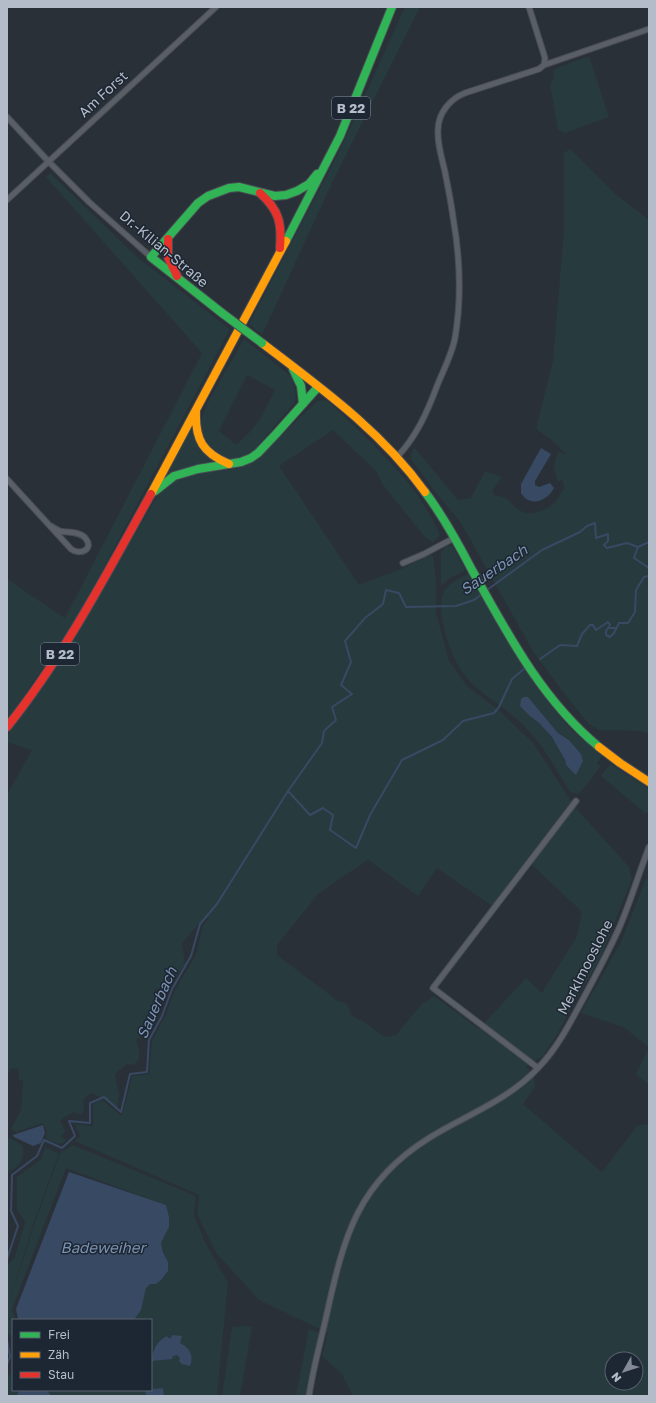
<svg xmlns="http://www.w3.org/2000/svg" width="656" height="1403" font-family="'Golos Text',sans-serif">
  <style>
    .green { fill: #273a3e; fill-rule: evenodd }
    .water { fill: #384963 }
    .lines { fill: none; stroke-linecap: round; stroke-linejoin: round }
    .stream { stroke: #384963; stroke-width: 2 }
    .street-casing { stroke: #484c53; stroke-width: 7 }
    .fast-casing { stroke: #484c55; stroke-width: 10 }
    .slow-casing { stroke: #484c55; stroke-width: 10 }
    .jam-casing { stroke: #484c55; stroke-width: 10 }
    .street { stroke: #5a5e66; stroke-width: 5 }
    .fast { stroke: #30b455; stroke-width: 8 }
    .slow { stroke: #ff9f0a; stroke-width: 8 }
    .jam { stroke: #e5322d; stroke-width: 8 }
    .fast-bridge-casing { stroke: #484c55; stroke-width: 10; stroke-linecap: butt }
    .fast-bridge { stroke: #30b455; stroke-width: 8 }
    .labels { text-anchor: middle; stroke-width: 3; stroke-linejoin: round; paint-order: stroke }
    .shield { fill: #1d2633; stroke: #878f9c; stroke-width: 1 }
    .shield-label { font-size: 13px; font-weight: bold; fill: #b4bcc9 }
    .street-label { font-size: 14px; fill: #b4bcc9; stroke: #1d2633 }
    .water-label { font-size: 15px; font-style: italic; fill: #7c92b1; stroke: #1d2633 }
  </style>
  <rect width="100%" height="100%" fill="#2a3038"/>
  <path class="green" d="M405,7H420L333,181L262,335L249,324L337,156Z
    M589,56L609,117L565,133L558,130L550,85L553,80L554,69Z
    M570,149L613,192L649,220V734L641,731L599,730L589,724L570,701L534,653L461,523L433,489L410,458L414,447L458,500L471,498L485,471L502,477L492,491L495,496C509,496 508,502 518,509C529,518 546,511 555,502C559,498 561,492 564,488L562,479L559,482C553,471 552,463 559,452L567,455L553,441L536,429L553,360L564,230V153Z
    M50,173L137,257L230,329L74,624L7,720V579L65,618L202,353L46,177Z
    M244,339L291,376L296,392L295,402L254,450L241,458L228,459L211,449L201,431L202,417L209,400ZM247,375L275,390L260,419L251,431L236,445L219,431Z
    M325,400L331,404C371,443 418,482 440,535L433,542L425,537L383,485L376,471L333,430L279,466L359,585L399,570L430,555L433,556L436,581V612L449,661L467,686L501,712L534,744L571,801L492,906L437,868L418,896L368,860L319,893L277,945V955L338,1001L347,1004L352,1016L366,1023L385,1037L396,1035L422,1004L434,996L479,1029L526,978L542,993L577,936L582,912L531,864L574,806L629,867L632,879L600,959L569,1011L558,1033L543,1056L526,1066L534,1077L535,1087L523,1104L602,1172L637,1126L649,1124V1396H353L342,1374L322,1356L328,1333L259,1300L216,1253L197,1214L199,1195L75,1141L80,1136L75,1124L93,1126V1104L102,1100L122,1116L132,1076L149,1074L152,1041L166,1014L175,990L196,955L203,925L209,918C197,922 191,934 182,943L185,965L171,983L155,990C156,1002 159,1025 147,1033C143,1035 140,1037 136,1040L139,1050V1059L134,1065L127,1064L115,1074L119,1095L118,1108L92,1093L86,1097L83,1101L84,1110L81,1115L74,1112L62,1119L60,1122L63,1126L65,1132L61,1137L66,1140L64,1143L58,1144L46,1139L47,1131L43,1123L16,1132L11,1129L21,1110L23,1080H19L18,1068L10,1069L9,1073H7V795L32,750L7,742V736L65,654L156,498L166,485L176,480L197,473L229,470L243,467L255,460L317,401ZM612,1359H636V1383H612Z
    M192,424C195,446 198,451 217,464L164,478Z
    M447,546H452L465,569L462,572L450,578L441,586V552Z
    M469,574C499,629 530,686 574,732C583,740 593,748 602,756L597,763L601,766L579,794L570,792C556,769 544,746 525,727C507,708 482,696 465,676C452,661 435,612 443,594C447,583 459,578 469,574ZM528,697L558,733L569,740L581,754L570,768L566,765C563,747 545,727 530,716Z
    M610,764L649,789V810L646,814L601,776Z
    M646,879H649V1047L623,1027L581,1013L621,942Z
    M649,1048V1085L636,1074Z
    M7,1138L12,1139L23,1146C24,1155 23,1162 15,1168C12,1170 9,1170 7,1174Z
    M73,1145L196,1196L194,1215L205,1242L228,1283L217,1396H52L46,1390H151V1320H134L141,1310L146,1288L150,1284L156,1283L162,1279L168,1271C168,1261 163,1253 161,1243C170,1229 170,1220 165,1205L66,1168L12,1309L15,1320H13V1324L9,1315L13,1326V1338L7,1332V1284L8,1282L7,1266L15,1257L25,1222L17,1210V1177L41,1159L45,1148L59,1153L33,1225L10,1300L34,1225L60,1153Z
    M248,1326L252,1327L240,1396H222L232,1327Z
    M309,1329L320,1333L308,1383L307,1396H296Z
    M13,1365V1390H20L16,1396H7V1376L10,1374Z"/>
  <path class="water" d="M541,448L551,454L535,481V485L539,487L550,483L554,488C547,501 530,508 521,493V484Z
    M524,697H528L558,733L569,740L581,754L583,761L576,775L566,765L565,760L552,737L539,723L530,716L520,706L521,699Z
    M43,1125L45,1133L41,1143L33,1146L14,1137L13,1135Z
    M69,1172L166,1205L169,1217V1227L161,1243L163,1252L168,1262V1271L162,1279L156,1284H150L146,1288L141,1310L134,1320H18L16,1309Z
    M172,1335L182,1336L180,1343C190,1348 194,1356 190,1366L182,1364L179,1361L180,1358L177,1355L173,1356L172,1359L152,1361C153,1349 156,1342 167,1336L168,1338H171Z
    M163,1388L164,1396H146L145,1390Z
    M20,1390H46L52,1396H16Z"/>
  <g class="lines">
    <path class="stream" d="M638,547L649,542
      M487,590L542,550L580,532L587,526L595,523L596,538L608,534V541L604,545L607,548L627,543L638,547L634,558L649,568
      M608,628H617
      M540,659L560,645L577,646L582,634L590,625H593L596,630L608,622L610,625L606,631V635L610,637L614,633L619,623H628L635,612L636,590L644,577L649,576
      M288,791L310,815L323,808L333,815L330,830L356,848L370,815L402,760L443,740L463,721L494,713L499,707L512,679L524,669
      M7,1259L18,1226L11,1211L12,1175L37,1156L44,1140L62,1148L75,1136L69,1121L90,1123V1103L104,1097L121,1112L130,1074L147,1072L149,1040L162,1016L172,989L191,956L200,924L217,904L288,791L322,743L324,731L336,720L332,707L352,694L341,685L351,662L345,641L365,618L383,604L386,590L399,593L406,607L456,606L474,600L482,594
      M7,1340L10,1357L7,1364"/>
    <defs>
      <path id="street" d="M529,7L545,58L544,65
        M7,117L48,161L89,202L151,257
        M7,200L216,7
        M397,457C416,437 427,413 437,386C443,371 452,354 455,338C462,297 460,257 453,217C451,202 448,187 445,172C442,158 437,144 438,130C438,113 450,99 465,93L539,69L544,65L649,29
        M7,479L71,549C80,556 94,549 86,539C81,531 67,533 60,531C57,530 54,528 51,526
        M403,563L424,554L454,538
        M538,1068L433,988L576,801
        M309,1396C313,1368 321,1341 327,1313C344,1236 358,1182 429,1138C466,1115 509,1100 539,1067C558,1047 570,1023 583,999C596,975 609,951 620,926C631,900 639,873 649,847"/>
      <path id="fast" d="M286,241L340,136L392,7
        M222,313L151,257L198,203L208,196L229,188L239,187L275,196L286,195L297,191L309,184L317,174
        M293,369L301,386L303,404
        M155,491L174,476L198,469L241,462L251,458L258,453L276,434L318,387
        M425,492C443,516 458,543 472,570C507,633 542,700 599,747"/>
      <path id="slow" d="M262,343C321,388 381,431 425,492
        M196,412C195,440 203,453 229,464
        M151,494L286,241
        M599,747L620,763L649,782"/>
      <path id="jam" d="M260,193C279,210 282,223 280,248
        M168,239V257L177,276
        M7,727C64,656 107,573 151,494"/>
    </defs>
    <use href="#street" class="street-casing"/>
    <use href="#fast" class="fast-casing"/>
    <use href="#slow" class="slow-casing"/>
    <use href="#jam" class="jam-casing"/>
    <use href="#street" class="street"/>
    <use href="#fast" class="fast"/>
    <use href="#slow" class="slow"/>
    <use href="#jam" class="jam"/>
    <defs>
      <path id="fast-bridge" d="M222,313L262,343"/>
    </defs>
    <use href="#fast-bridge" class="fast-bridge-casing"/>
    <use href="#fast-bridge" class="fast-bridge"/>
  </g>
  <g class="labels">
    <g class="shield">
      <rect x="332" y="97" width="38" height="22" rx="3"/>
      <rect x="41" y="643" width="38" height="22" rx="3"/>
    </g>
    <g class="shield-label">
      <text x="351" y="113">B 22</text>
      <text x="60" y="659">B 22</text>
    </g>
    <g class="street-label">
      <text transform="translate(103 94) rotate(-43)" y="5">Am Forst</text>
      <text transform="translate(164 249) rotate(40)" y="5">Dr.-Kilian-Straße</text>
      <text transform="translate(585 967) rotate(-63)" y="5">Merklmooslohe</text>
    </g>
    <g class="water-label">
      <text transform="translate(494 570) rotate(-34)" y="5">Sauerbach</text>
      <text transform="translate(157 1003) rotate(-66)" y="5">Sauerbach</text>
      <text x="103" y="1253">Badeweiher</text>
    </g>
  </g>
  <rect width="656" height="1403" fill="none" stroke="#b4bcc9" stroke-width="16"/>
  <rect x="12" y="1319" width="140" height="72" fill="#1d2633" stroke="#59626f"/>
  <rect x="20" y="1332" width="20" height="6" fill="#30b455" stroke="#59626f"/>
  <text x="48" y="1339" font-size="12" fill="#b4bcc9">Frei</text>
  <rect x="20" y="1352" width="20" height="6" fill="#ff9f0a" stroke="#59626f"/>
  <text x="48" y="1359" font-size="12" fill="#b4bcc9">Zäh</text>
  <rect x="20" y="1372" width="20" height="6" fill="#e5322d" stroke="#59626f"/>
  <text x="48" y="1379" font-size="12" fill="#b4bcc9">Stau</text>
  <g transform="translate(624 1371) rotate(231)"><circle r="19" fill="#1d2633" stroke="#59626f"/>
  <path d="M0-3L7 15L0 10L-7 15Z" fill="#848b96"/>
  <text y="-6" font-size="11" font-weight="bold" text-anchor="middle" fill="#b4bcc9">N</text>
  </g>
</svg>
